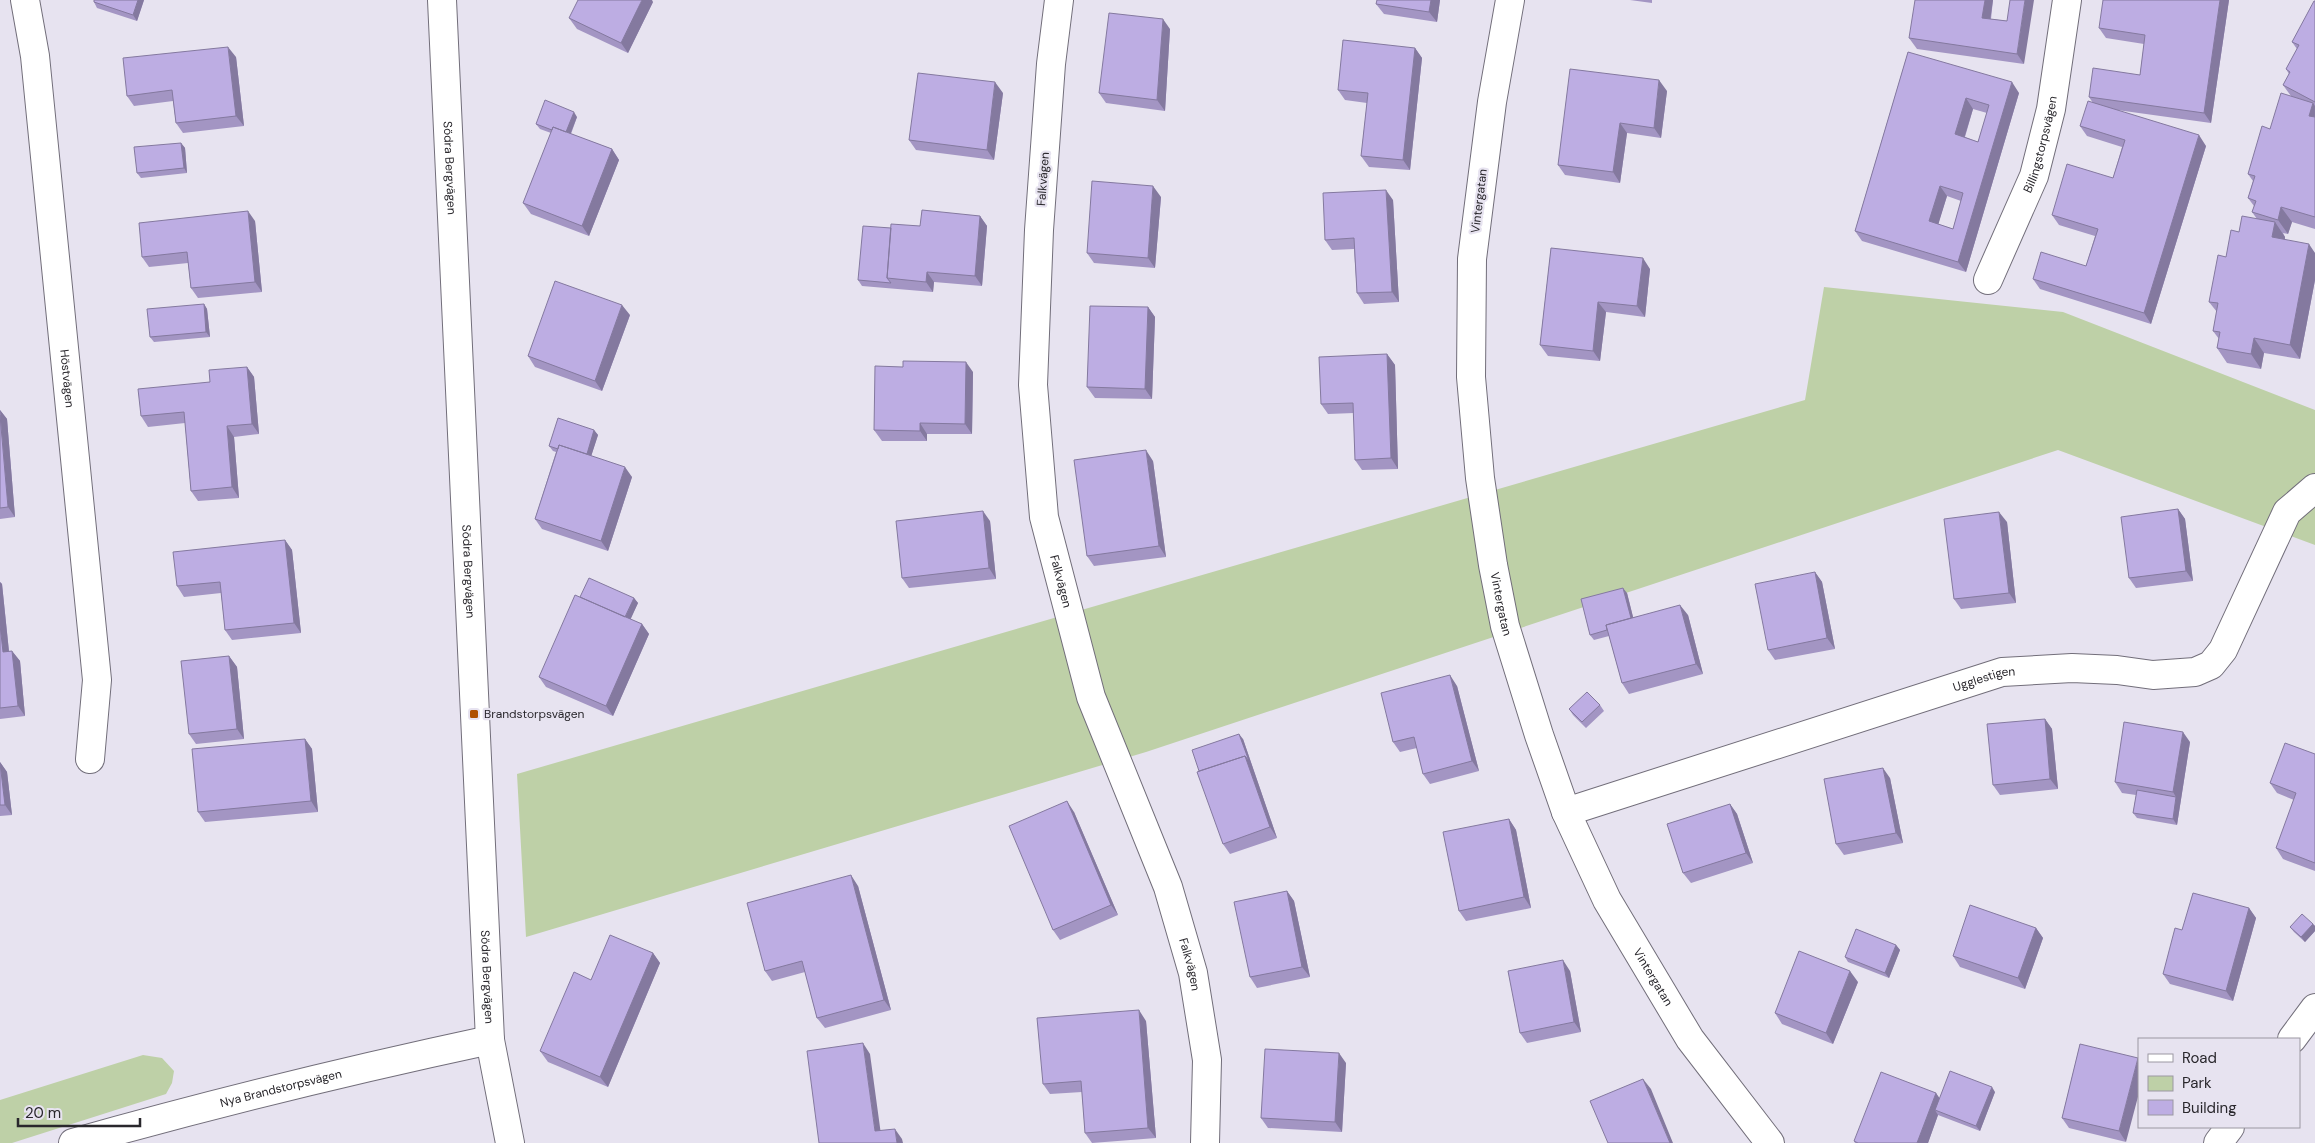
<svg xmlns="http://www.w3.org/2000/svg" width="2315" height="1143" font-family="'DM Sans',sans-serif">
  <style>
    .green { fill: #bed0a7 }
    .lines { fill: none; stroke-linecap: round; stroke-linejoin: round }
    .minor-casing { stroke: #726e7a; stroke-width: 30 }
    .tertiary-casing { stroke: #726e7a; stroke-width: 30 }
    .minor { stroke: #fff; stroke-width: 28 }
    .tertiary { stroke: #fff; stroke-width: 28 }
    .wall { fill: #a395c3; fill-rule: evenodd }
    .shaded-wall { fill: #84799f }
    .building { fill: #bdade3; stroke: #84799f; fill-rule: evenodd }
    .poi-dot { fill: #af5000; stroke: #e7e3f0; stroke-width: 2 }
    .labels { text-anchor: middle; stroke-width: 4.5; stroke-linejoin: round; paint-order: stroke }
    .street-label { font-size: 12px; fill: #29272c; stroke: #e7e3f0 }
    .poi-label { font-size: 12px; fill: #29272c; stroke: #e7e3f0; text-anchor: start }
  </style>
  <rect width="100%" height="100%" fill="#e7e3f0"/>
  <path class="green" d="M1824,287L2063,312L2315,410V545L2058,450L1146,752L526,937L517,774L1805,400Z
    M143,1055L162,1058L174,1071L172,1083L166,1094L12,1143H0V1100Z"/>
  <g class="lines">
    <defs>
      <g id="minor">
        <path id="s1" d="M25,0L35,56L97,680L90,759"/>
        <path id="s2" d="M1059,0L1051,64L1039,230L1033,385L1044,517L1091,697L1168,887L1193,973L1207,1060L1205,1143"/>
        <path id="s3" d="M1510,0L1492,102L1472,259L1471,377L1480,478L1493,565L1505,626L1539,735L1566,812L1607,900L1690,1039L1770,1143"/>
        <path id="s4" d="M1988,280L2034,176L2051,109L2067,0"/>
        <path id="s5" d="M1566,812L2002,672L2072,668L2117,670L2153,675L2195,672L2211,665L2223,650L2287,512L2315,488"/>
        <path d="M2292,1039L2315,1008"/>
        <path id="s6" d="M73,1143C211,1104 350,1070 490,1040"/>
        <path d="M2218,1143L2230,1127"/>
      </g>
      <g id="tertiary">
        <path id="s7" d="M442,0L490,1040L510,1143"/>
      </g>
    </defs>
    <use href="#minor" class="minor-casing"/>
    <use href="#tertiary" class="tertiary-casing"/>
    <use href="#minor" class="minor"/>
    <use href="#tertiary" class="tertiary"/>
  </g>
  <path class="wall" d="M144,0L137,21L97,8L94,2Z
    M1377,0H1440L1437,22L1384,14L1376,4Z
    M1630,0H1652V3Z
    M1993,0L1991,19L2007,21L2024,64L1917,49L1909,38Z
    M2229,0L2211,123L2117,110L2206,146L2151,324L2040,289L2033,279L2086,266L2095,236L2059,225L2052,215L2113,178L2122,147L2087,136L2080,126L2093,103L2089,97L2140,75L2144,44L2106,38L2099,28Z
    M2315,1V229L2292,222L2288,234L2283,233L2285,237V240L2315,253V280L2300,359L2264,353L2261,369L2227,363L2217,348L2219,339L2213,331L2217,312L2209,302L2226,257L2239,232L2257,219L2252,212L2254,206L2248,198L2253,181L2248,174L2270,129L2291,96L2283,85L2289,74L2286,69L2297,49L2292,42Z
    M653,2L628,53L577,29L569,18Z
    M1170,29L1165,111L1106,103L1099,93Z
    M1415,48L1422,58L1410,170L1369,167L1361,156L1367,103L1345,100L1338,90Z
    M1908,52L2019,93L1966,272L1862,241L1855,231ZM1973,109L1987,113L1978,142L1965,137ZM1947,196L1961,201L1953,229L1938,224Z
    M236,57L244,126L183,133L176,123L173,101L134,106L127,96Z
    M1667,91L1661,138L1627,133L1620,183L1565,175L1558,165Z
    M1003,93L994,160L916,150L909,140Z
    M577,117L571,134L612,149L619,160L589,236L531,214L523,203L551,133L540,129L536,124Z
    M181,143L185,148L187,173L141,178L137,173Z
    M1161,197L1155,268L1094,263L1087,253Z
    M1393,200L1399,302L1364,304L1357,293L1354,249L1332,250L1325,240Z
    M980,216L987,226L982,286L934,282L933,292L862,286L858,280L891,228L920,226Z
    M255,221L262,292L198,298L191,288L188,263L149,267L142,257Z
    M1551,248L1650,269L1645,317L1606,312L1600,361L1548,356L1540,345Z
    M204,304L207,309L210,337L154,342L150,337Z
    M1148,307L1155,317L1152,399L1095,398L1087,387Z
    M630,315L602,391L535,367L528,356Z
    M1387,354L1395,365L1398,469L1362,470L1355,460L1354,413L1328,414L1321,404Z
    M247,367L254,377L259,434L234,437L239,498L198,501L191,491L185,423L148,427L141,416L210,382Z
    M903,367L973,372L972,434H927V441H882L874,430Z
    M0,410L7,419L15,517L0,519Z
    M594,430L598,435L591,456L632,477L608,551L542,529L535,519L556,452L553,451L549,446Z
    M1153,461L1166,557L1094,566L1087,556Z
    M2178,509L2185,519L2193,581L2136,588L2129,578Z
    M990,521L996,579L909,588L902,578Z
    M2007,522L2016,603L1961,609L1954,599Z
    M285,540L292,550L301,633L232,640L225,630L221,593L184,597L177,586Z
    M1815,572L1822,582L1835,649L1775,660L1768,650Z
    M0,582L2,584L9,651H12L20,661L25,716L0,719Z
    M1627,593L1633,617L1688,615L1703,674L1629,694L1622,683L1609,636L1594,640L1590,635Z
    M580,597L634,598L638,603L630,619L642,624L649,634L613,716L546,687L539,677Z
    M229,656L237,667L244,739L196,744L189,734Z
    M1457,686L1479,771L1430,784L1423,774L1417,748L1400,752L1393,742Z
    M1600,705L1604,711L1586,728L1573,715L1569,709Z
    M2045,719L2052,729L2058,789L2000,795L1993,785Z
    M305,739L312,749L318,812L205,822L198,812Z
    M1243,739L1277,838L1230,854L1223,844L1199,771Z
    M2190,742L2177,825L2137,818L2133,813L2136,795L2122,793L2115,782Z
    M2315,754V871L2283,859L2276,848L2294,800L2277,793L2270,783Z
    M0,762L7,772L12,815L0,816Z
    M1890,778L1903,843L1844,855L1836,844Z
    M1730,804L1737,814L1753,863L1691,883L1683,873Z
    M1074,812L1118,915L1060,940L1053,930Z
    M1509,819L1516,830L1531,908L1466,921L1459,911Z
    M858,886L891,1010L825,1028L817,1018L805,972L772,981L765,971Z
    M1287,891L1294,901L1310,977L1257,988L1250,977Z
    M2249,908L2256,918L2233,1001L2170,984L2163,974L2182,930Z
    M2313,924L2315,926V931L2305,942L2294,932L2290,927Z
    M2036,928L2043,938L2025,989L1960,967L1953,956Z
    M1896,945L1900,950L1889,978L1848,962L1845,957Z
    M653,953L660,963L608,1087L548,1062L540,1051L591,980Z
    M1570,971L1581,1032L1527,1043L1520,1033Z
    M1858,982L1833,1044L1782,1024L1775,1013Z
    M1146,1021L1156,1138L1092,1143L1085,1133L1082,1092L1050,1094L1043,1084Z
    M2080,1044L2126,1142L2069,1128L2062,1118Z
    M1346,1063L1342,1132L1268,1128L1261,1118Z
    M1995,1092L1980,1131L1938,1115L1928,1143H1855L1854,1141L1936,1093L1939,1099Z"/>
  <path class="shaded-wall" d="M138,0H144L137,21L133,15Z
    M642,0H652L653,2L628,53L621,43Z
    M1431,0H1440L1437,22L1429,12Z
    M1985,0H1993L1989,28L1982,18Z
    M2025,0H2034L2024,64L2017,54Z
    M2220,0H2229L2211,123L2204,113Z
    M1163,19L1170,29L1165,111L1157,100Z
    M228,47L236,57L244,126L236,116Z
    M1415,48L1422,58L1410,170L1403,160Z
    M1659,80L1667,91L1661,138L1654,128Z
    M995,82L1003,93L994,160L987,150Z
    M2012,82L2019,93L1966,272L1958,262Z
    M1966,98L1973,109L1962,145L1955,134Z
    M2313,103L2315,106V124L2309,116Z
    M574,112L577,117L568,140L564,134Z
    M1620,123L1627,133L1620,183L1613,172Z
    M2199,135L2206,146L2151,324L2144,313Z
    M181,143L185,148L187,173L184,168Z
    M612,149L619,160L589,236L582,226Z
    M1153,186L1161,197L1155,268L1148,258Z
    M1940,186L1947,196L1936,232L1929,221Z
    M1386,190L1393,200L1399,302L1392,292Z
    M2281,207L2292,222L2288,234L2278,220Z
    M248,211L255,221L262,292L255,282Z
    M980,216L987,226L982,286L975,276Z
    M2275,222L2285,237L2283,252L2272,237Z
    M2309,244L2315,253V280L2300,359L2290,345Z
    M1643,258L1650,269L1645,317L1637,306Z
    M927,272L934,282L933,292L926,282Z
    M1598,302L1606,312L1600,361L1593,351Z
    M204,304L207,309L210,337L206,332Z
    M622,305L630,315L602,391L595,381Z
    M1148,307L1155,317L1152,399L1145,389Z
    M2254,338L2264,353L2261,369L2251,354Z
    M1387,354L1395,365L1398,469L1391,458Z
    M966,362L973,372L972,434L965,424Z
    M247,367L254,377L259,434L252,424Z
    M0,410L7,419L15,517L8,507Z
    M920,423L927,434V441L920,431Z
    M227,426L234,437L239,498L232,487Z
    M594,430L598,435L589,463L585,458Z
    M1146,450L1153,461L1166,557L1159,546Z
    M625,467L632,477L608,551L601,541Z
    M2178,509L2185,519L2193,581L2186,571Z
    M983,511L990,521L996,579L989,568Z
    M1999,512L2007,522L2016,603L2009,593Z
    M285,540L292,550L301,633L294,623Z
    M1815,572L1822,582L1835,649L1827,638Z
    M0,582L2,584L10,662L3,652L0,625Z
    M1623,588L1627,593L1636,629L1632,623Z
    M634,598L638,603L628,625L624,620Z
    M1680,605L1688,615L1703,674L1696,664Z
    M642,624L649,634L613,716L606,706Z
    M12,651L20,661L25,716L18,706Z
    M229,656L237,667L244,739L237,729Z
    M1450,675L1457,686L1479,771L1472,761Z
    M2045,719L2052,729L2058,789L2050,779Z
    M2183,732L2190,742L2177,825L2173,819L2176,797L2173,792Z
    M1239,734L1243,739L1277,838L1270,827L1245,756Z
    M305,739L312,749L318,812L311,801Z
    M0,762L7,772L12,815L5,805Z
    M1883,768L1890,778L1903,843L1896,833Z
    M1067,801L1074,812L1118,915L1111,905Z
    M1730,804L1737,814L1753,863L1746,853Z
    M1509,819L1516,830L1531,908L1524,897Z
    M851,875L858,886L891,1010L884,1000Z
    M1287,891L1294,901L1310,977L1302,967Z
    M2249,908L2256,918L2233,1001L2226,991Z
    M2313,924L2315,926V931L2305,942L2301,937Z
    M2036,928L2043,938L2025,989L2018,978Z
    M1896,945L1900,950L1889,978L1885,973Z
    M653,953L660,963L608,1087L600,1077Z
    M1563,960L1570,971L1581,1032L1574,1022Z
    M1850,971L1858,982L1833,1044L1826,1033Z
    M1139,1010L1146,1021L1156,1138L1148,1128Z
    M863,1043L870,1054L882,1142L875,1131Z
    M1339,1053L1346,1063L1342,1132L1335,1122Z
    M2138,1058L2139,1060V1093L2126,1142L2119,1131Z
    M1643,1079L1651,1089L1673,1143H1670Z
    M1992,1087L1995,1092L1980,1131L1976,1126Z
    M1936,1093L1943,1103L1935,1110L1938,1115L1928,1143H1917Z
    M895,1129L902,1139L903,1143H897Z"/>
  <path class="building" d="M94,0H138L133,15L94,2Z
    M578,0H642L621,43L569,18Z
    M1377,0H1431L1429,12L1376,4Z
    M1915,0H1985L1982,18L2007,21L2010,0H2025L2017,54L1909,38Z
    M2103,0H2220L2204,113L2089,97L2093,68L2140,75L2145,35L2099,28Z
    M2314,1H2315V102L2283,85L2290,72L2286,69L2299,45L2292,42Z
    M1109,13L1163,19L1157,100L1099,93Z
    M1343,40L1415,48L1403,160L1361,156L1368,93L1338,90Z
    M228,47L236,116L176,123L172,90L127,96L123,58Z
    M1908,52L2012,82L1958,262L1855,231ZM1966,98L1989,105L1978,142L1955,134ZM1940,186L1963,193L1953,229L1929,221Z
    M1570,69L1659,80L1654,128L1620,123L1613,172L1558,165Z
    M918,73L995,82L987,150L909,140Z
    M2281,93L2313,103L2309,116L2315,117V217L2281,207L2278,220L2252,212L2256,201L2248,198L2255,176L2248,174L2262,126L2270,129Z
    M545,100L574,112L566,132L553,127L552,130L536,124Z
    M2088,101L2199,135L2144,313L2033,279L2041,252L2086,266L2098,229L2052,215L2067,164L2113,178L2125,140L2080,126Z
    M553,127L612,149L582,226L523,203Z
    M181,143L184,168L137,173L134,147Z
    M1092,181L1153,186L1148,258L1087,253Z
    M1386,190L1392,292L1357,293L1354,238L1325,240L1323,193Z
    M922,210L980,216L975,276L927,272L926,282L887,278L891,224L920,226Z
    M248,211L255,282L191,288L187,252L142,257L139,223Z
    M2242,216L2275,222L2272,237L2309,244L2290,345L2254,338L2251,354L2217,348L2220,332L2213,331L2218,303L2209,302L2218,255L2226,257L2231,230L2239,232Z
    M863,226L891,228L887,278L891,283L858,280Z
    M1551,248L1643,258L1637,306L1598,302L1593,351L1540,345Z
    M555,281L622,305L595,381L528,356Z
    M204,304L206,332L150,337L147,309Z
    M1090,306L1148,307L1145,389L1087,387Z
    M1387,354L1391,458L1355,460L1353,403L1321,404L1319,357Z
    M903,361L966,362L965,424L920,423V431L874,430L875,366L903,367Z
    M247,367L252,424L227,426L232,487L191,491L184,412L141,416L138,389L210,382L209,370Z
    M0,415L8,507L0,508Z
    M558,418L594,430L587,454L559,445L558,449L549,446Z
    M559,445L625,467L601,541L535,519Z
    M1146,450L1159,546L1087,556L1074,460Z
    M2178,509L2186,571L2129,578L2121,517Z
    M983,511L989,568L902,578L896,521Z
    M1999,512L2009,593L1954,599L1944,519Z
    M285,540L294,623L225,630L220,582L177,586L173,552Z
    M1815,572L1827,638L1768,650L1755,584Z
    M589,578L634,598L625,617L580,597Z
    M1623,588L1631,618L1606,625L1607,630L1590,635L1581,599Z
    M575,595L642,624L606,706L539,677Z
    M1680,605L1696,664L1622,683L1606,625Z
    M0,625L3,652L12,651L18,706L0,708Z
    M229,656L237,729L189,734L181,661Z
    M1450,675L1472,761L1423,774L1414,737L1393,742L1381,693Z
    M1587,692L1600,705L1582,722L1569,709Z
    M2045,719L2050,779L1993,785L1987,724Z
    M2124,722L2183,732L2173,792L2115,782Z
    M1239,734L1249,761L1245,756L1199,771L1192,750Z
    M305,739L311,801L198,812L192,749Z
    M2285,743L2315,754V863L2276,848L2296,793L2270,783Z
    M1245,756L1270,827L1223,844L1197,772Z
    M0,763L5,805H0Z
    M1883,768L1896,833L1836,844L1824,779Z
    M2137,790L2176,797L2173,819L2133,813Z
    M1067,801L1111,905L1053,930L1009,826Z
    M1730,804L1746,853L1683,873L1667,824Z
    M1509,819L1524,897L1459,911L1443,832Z
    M851,875L884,1000L817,1018L802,961L765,971L747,903Z
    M1287,891L1302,967L1250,977L1234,902Z
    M2193,893L2249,908L2226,991L2163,974L2175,928L2182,930Z
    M1970,905L2036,928L2018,978L1953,956Z
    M2302,914L2313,924L2301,937L2290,927Z
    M1856,929L1896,945L1885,973L1845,957Z
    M610,935L653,953L600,1077L540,1051L574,972L591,980Z
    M1799,951L1850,971L1826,1033L1775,1013Z
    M1563,960L1574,1022L1520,1033L1508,971Z
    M1139,1010L1148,1128L1085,1133L1081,1081L1043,1084L1037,1018Z
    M863,1043L875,1131L895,1129L897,1143H819L807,1051Z
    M2080,1044L2138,1058L2119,1131L2062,1118Z
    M1265,1049L1339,1053L1335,1122L1261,1118Z
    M1950,1071L1992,1087L1976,1126L1935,1110Z
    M1881,1072L1936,1093L1917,1143H1858L1854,1141Z
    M1643,1079L1670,1143H1608L1590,1101Z"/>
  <rect class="poi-dot" x="469" y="709" width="10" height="10" rx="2.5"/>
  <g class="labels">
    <g class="street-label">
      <text dy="4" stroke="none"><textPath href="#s4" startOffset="146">Billingstorpsvägen</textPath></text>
      <text dy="4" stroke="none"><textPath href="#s7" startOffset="168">Södra Bergvägen</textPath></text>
      <text transform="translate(1043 179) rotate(-86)" y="4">Falkvägen</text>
      <text transform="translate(1479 201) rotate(-83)" y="4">Vintergatan</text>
      <text dy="4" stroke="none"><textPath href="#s1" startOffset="381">Höstvägen</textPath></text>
      <text dy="4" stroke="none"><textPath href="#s7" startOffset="572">Södra Bergvägen</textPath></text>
      <text dy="4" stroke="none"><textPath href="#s2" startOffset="585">Falkvägen</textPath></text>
      <text dy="4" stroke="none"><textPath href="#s3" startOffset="609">Vintergatan</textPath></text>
      <text dy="4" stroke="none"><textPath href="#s5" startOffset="439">Ugglestigen</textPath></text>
      <text dy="4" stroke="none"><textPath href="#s2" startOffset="990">Falkvägen</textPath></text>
      <text dy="4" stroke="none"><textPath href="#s7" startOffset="978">Södra Bergvägen</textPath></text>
      <text dy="4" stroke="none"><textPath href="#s3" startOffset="1014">Vintergatan</textPath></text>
      <text dy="4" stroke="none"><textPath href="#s6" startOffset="215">Nya Brandstorpsvägen</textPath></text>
    </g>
    <g class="poi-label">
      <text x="484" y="718">Brandstorpsvägen</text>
    </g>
  </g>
  <rect x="2138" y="1038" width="162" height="90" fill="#e7e3f0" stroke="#9b98a2"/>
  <rect x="2148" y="1054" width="25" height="8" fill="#ffffff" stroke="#9b98a2"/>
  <text x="2182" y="1063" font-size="15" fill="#29272c">Road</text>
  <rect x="2148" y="1076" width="25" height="15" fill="#bed0a7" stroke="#9b98a2"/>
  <text x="2182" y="1088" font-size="15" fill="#29272c">Park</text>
  <rect x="2148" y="1100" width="25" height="15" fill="#bdade3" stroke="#9b98a2"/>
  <text x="2182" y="1113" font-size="15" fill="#29272c">Building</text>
  <path d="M18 1118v8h122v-8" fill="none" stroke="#29272c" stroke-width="2.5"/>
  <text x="25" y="1118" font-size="15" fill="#29272c" stroke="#e7e3f0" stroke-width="4" paint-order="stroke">20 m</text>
</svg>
